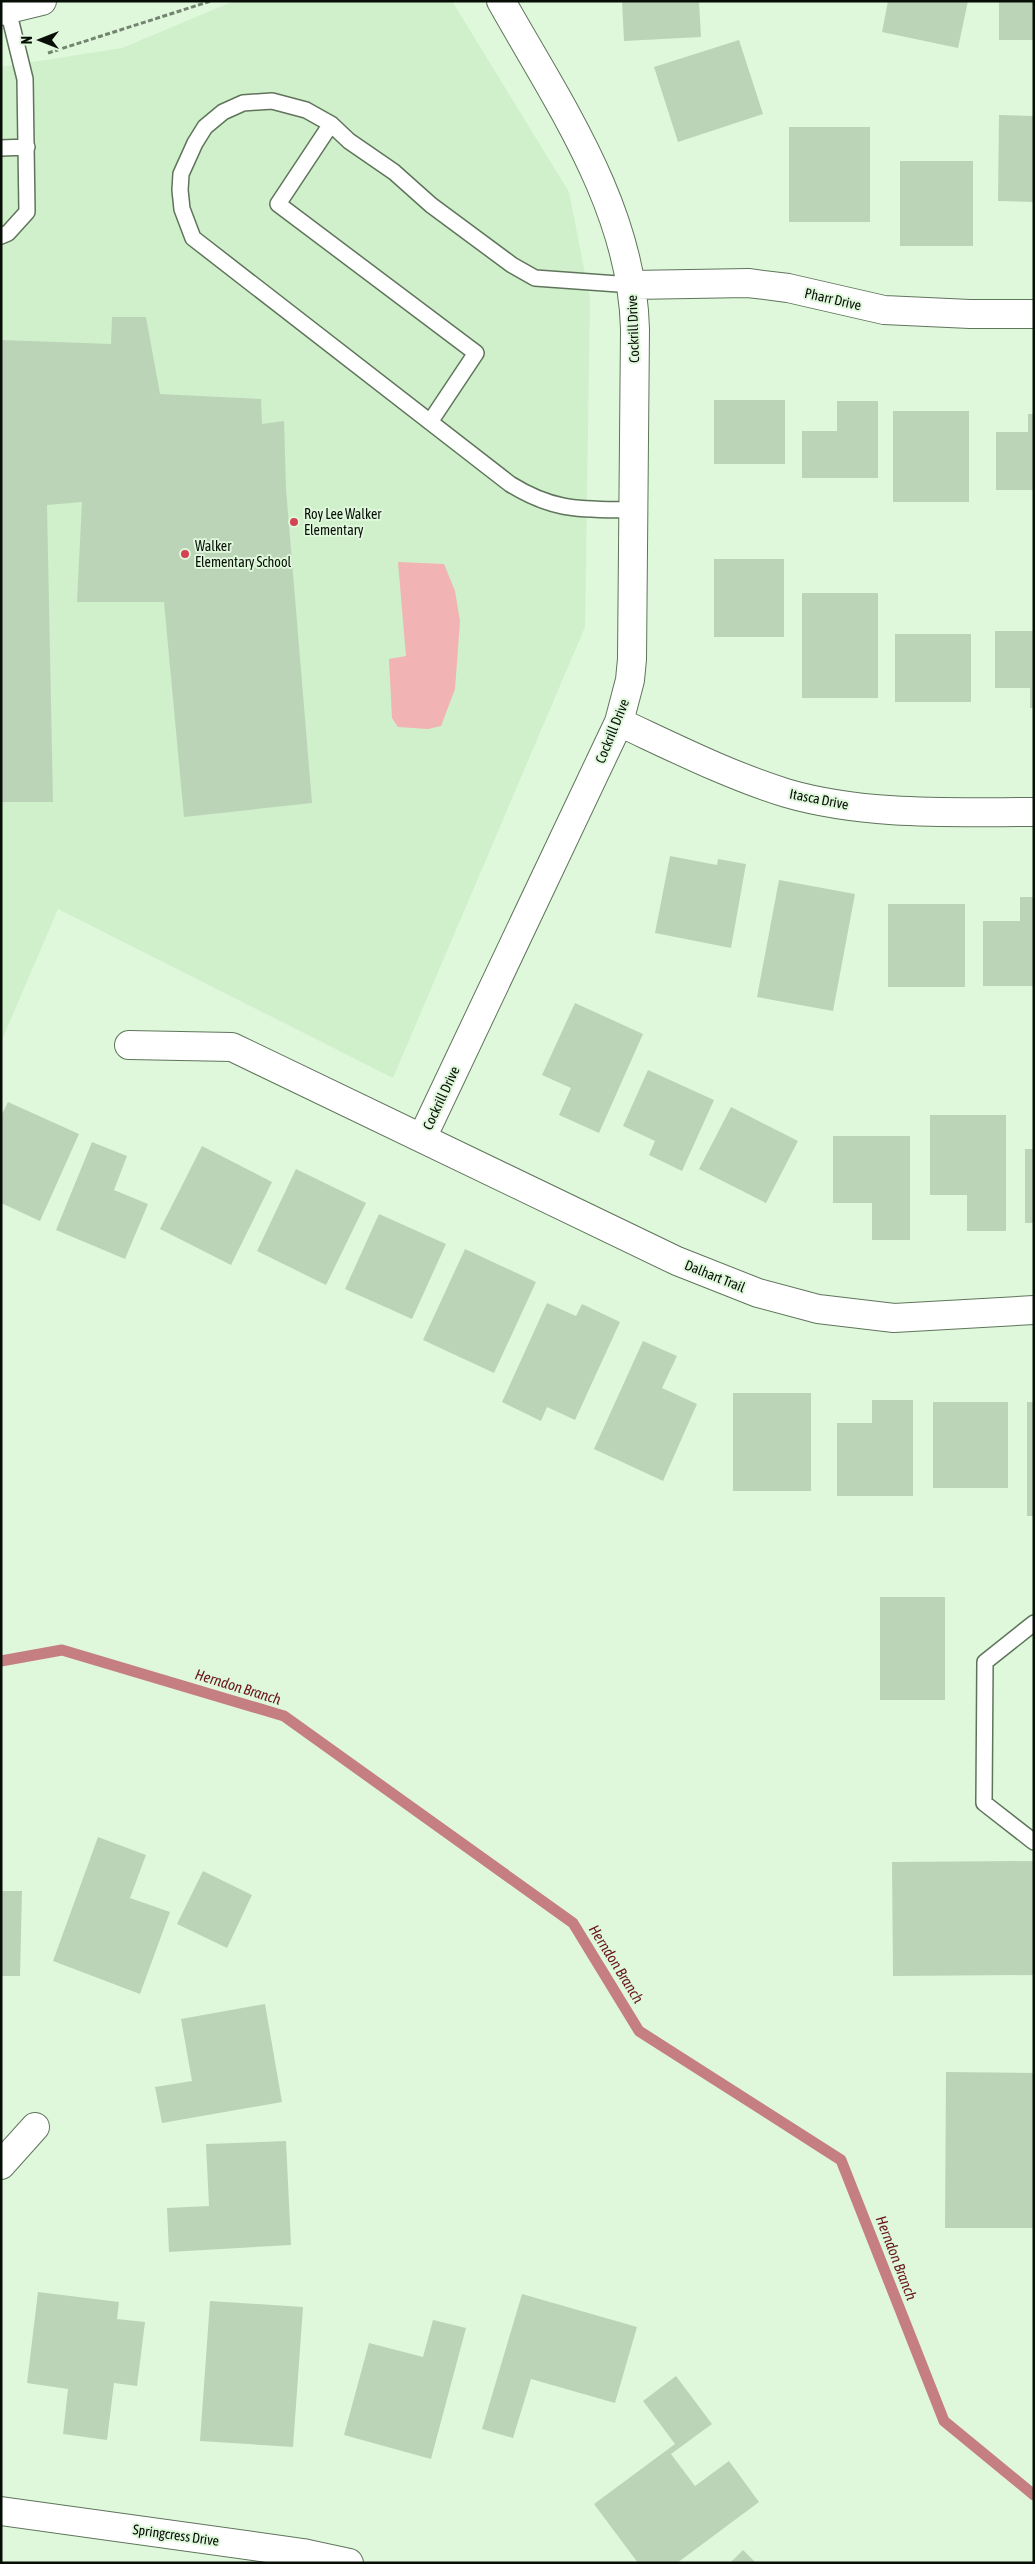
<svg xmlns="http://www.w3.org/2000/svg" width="1035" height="2564" font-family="'Asap Condensed',sans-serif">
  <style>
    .built { fill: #d0efcb }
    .green { fill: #f1b3b3 }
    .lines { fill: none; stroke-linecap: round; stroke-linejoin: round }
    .stream { stroke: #c57f80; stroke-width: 11 }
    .building { fill: #bbd4b7 }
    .lane-casing { stroke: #5f755b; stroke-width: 18 }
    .street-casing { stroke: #5f755b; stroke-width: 30 }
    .secondary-casing { stroke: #5f755b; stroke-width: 30 }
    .path { stroke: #748471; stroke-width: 3; stroke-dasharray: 5 2.5; stroke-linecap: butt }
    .lane { stroke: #fff; stroke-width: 15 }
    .street { stroke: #fff; stroke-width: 28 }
    .secondary { stroke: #fff; stroke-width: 28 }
    .poi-dot { fill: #d44352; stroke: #dff8db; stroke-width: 2 }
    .labels { text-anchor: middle; stroke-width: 4; stroke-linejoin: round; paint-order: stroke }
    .street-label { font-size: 14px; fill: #070e06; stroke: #dff8db }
    .poi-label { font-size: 14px; fill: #070e06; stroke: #dff8db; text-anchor: start }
    .water-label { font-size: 15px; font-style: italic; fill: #691520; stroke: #dff8db }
  </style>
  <rect width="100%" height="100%" fill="#dff8db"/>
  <path class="built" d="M234,1H452L569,192L590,299L585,627L393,1078L58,909L1,1042V67L122,48Z"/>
  <path class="green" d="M398,562L444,564L455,591L460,621L455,689L441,726L428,729L398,727L392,718L389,659L406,656Z"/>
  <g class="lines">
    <path class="stream" d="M1,1661L62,1650L284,1716L573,1923L639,2031L841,2160L944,2421L1034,2495"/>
  </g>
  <path class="building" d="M622,1H699L701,37L624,41Z
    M888,1H968L958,48L882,32Z
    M999,1H1034V40H999Z
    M739,40L763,114L678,142L654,67Z
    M999,115L1034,116V202L998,201Z
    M789,127H870V222H789Z
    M900,161H973V246H900Z
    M112,317H146L160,394L261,399L262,424L284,421L286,489L312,803L184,817L164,602H77L82,502L47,505L53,802H1V340L111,344Z
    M714,400H785V464H714Z
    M837,401H878V478H802V431H837Z
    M893,411H969V502H893Z
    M1028,414H1034V490H996V432H1028Z
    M714,559H784V637H714Z
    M802,593H878V698H802Z
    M995,631H1034V708H1030V688H995Z
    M895,634H971V702H895Z
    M670,856L717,865L718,859L746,864L731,948L655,933Z
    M779,880L855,894L833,1011L757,997Z
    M1020,897H1034V986H983V921H1020Z
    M888,904H965V987H888Z
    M575,1003L643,1034L599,1133L559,1115L571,1088L542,1075Z
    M648,1070L714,1100L682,1171L649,1155L655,1141L623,1126Z
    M8,1102L79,1134L40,1221L1,1203V1116Z
    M731,1107L798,1141L766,1203L699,1169Z
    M930,1115H1006V1231H967V1195H930Z
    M833,1136H910V1240H872V1203H833Z
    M92,1142L127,1156L114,1190L148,1204L125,1259L56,1230Z
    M202,1146L272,1182L231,1265L160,1229Z
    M1025,1149H1034V1223H1025Z
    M296,1169L366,1203L326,1285L257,1251Z
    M379,1214L446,1244L412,1319L345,1289Z
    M465,1249L536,1282L494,1373L423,1340Z
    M547,1303L576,1316L582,1304L620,1322L575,1420L547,1407L541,1421L502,1402Z
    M643,1341L677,1356L662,1388L697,1404L663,1481L594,1449Z
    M733,1393H811V1491H733Z
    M872,1400H913V1496H837V1423H872Z
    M933,1402H1008V1488H933Z
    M1027,1402H1034V1516H1027Z
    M880,1597H945V1700H880Z
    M98,1837L146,1855L130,1898L170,1912L140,1994L53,1961Z
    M1034,1861V1975L893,1976L892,1862Z
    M203,1871L252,1895L227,1948L177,1924Z
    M1,1891H22L20,1976H1Z
    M265,2004L282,2102L162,2123L155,2087L192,2081L181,2019Z
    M946,2072L1034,2073V2228H945Z
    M286,2141L291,2245L169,2252L167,2208L209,2206L206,2144Z
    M38,2292L119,2302L117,2319L145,2322L137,2386L114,2383L107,2440L63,2434L68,2389L27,2383Z
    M522,2294L637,2327L615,2403L531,2379L513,2438L482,2429Z
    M210,2301L303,2307L293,2447L200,2441Z
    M433,2320L466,2328L431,2459L344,2435L369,2343L423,2357Z
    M676,2376L712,2424L671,2454L695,2486L729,2461L759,2502L677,2563H638L594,2504L675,2444L643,2401Z
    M743,2550L756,2563H730Z"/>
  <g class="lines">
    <defs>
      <path id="lane" d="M331,124L278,204L476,353L430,422
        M1,148L27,147
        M1,236L8,233L27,212L25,79L8,10
        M632,285L535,278L512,265L431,205L394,172L349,141L331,124L306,110L272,101L243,103L223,112L205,127L195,143L181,174L180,190L182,209L193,238L510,484C555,512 582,509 633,510
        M1034,1623L985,1662L984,1803L1034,1842"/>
      <path id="street" d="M632,285L748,283L788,288L884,310L970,314H1034
        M619,722C673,747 728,775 786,793C865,816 952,812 1034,812
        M129,1045L232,1047L677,1261L758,1293L818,1309L894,1318L1034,1310
        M422,1138L619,722L630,680L632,659L635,329C632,208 559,104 501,1
        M1,2165L35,2127
        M1,2511L303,2553L349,2563"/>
      <path id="secondary" d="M1,11L42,1"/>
    </defs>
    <use href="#lane" class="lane-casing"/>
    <use href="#street" class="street-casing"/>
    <use href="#secondary" class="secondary-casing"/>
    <path class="path" d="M48,53L211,1"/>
    <use href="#lane" class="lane"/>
    <use href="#street" class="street"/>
    <use href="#secondary" class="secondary"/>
  </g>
  <g class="poi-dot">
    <circle cx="294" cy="522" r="5"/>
    <circle cx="185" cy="554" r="5"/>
  </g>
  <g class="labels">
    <g class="street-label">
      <text transform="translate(833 299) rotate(13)" y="5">Pharr Drive</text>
      <text transform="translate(633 329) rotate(-92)" y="5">Cockrill Drive</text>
      <text transform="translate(612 731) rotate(-68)" y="5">Cockrill Drive</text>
      <text transform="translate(819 799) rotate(11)" y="5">Itasca Drive</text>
      <text transform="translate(441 1098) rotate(-65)" y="5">Cockrill Drive</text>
      <text transform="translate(715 1276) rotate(22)" y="5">Dalhart Trail</text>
      <text transform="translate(176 2535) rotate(8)" y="5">Springcress Drive</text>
    </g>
    <g class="poi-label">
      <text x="304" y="519">Roy Lee Walker<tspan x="304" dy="16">Elementary</tspan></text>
      <text x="195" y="551">Walker<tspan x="195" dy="16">Elementary School</tspan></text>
    </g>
    <g class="water-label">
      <text transform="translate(238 1687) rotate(17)" y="5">Herndon Branch</text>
      <text transform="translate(616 1964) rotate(58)" y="5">Herndon Branch</text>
      <text transform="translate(896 2258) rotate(69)" y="5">Herndon Branch</text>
    </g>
  </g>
  <rect width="1035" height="2564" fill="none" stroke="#070e06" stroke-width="5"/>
  <g transform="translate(40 40) rotate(270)" stroke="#dff8db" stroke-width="4" paint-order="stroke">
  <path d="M0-4L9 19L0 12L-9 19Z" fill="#070e06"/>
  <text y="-8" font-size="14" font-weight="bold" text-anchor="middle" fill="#070e06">N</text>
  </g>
</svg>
